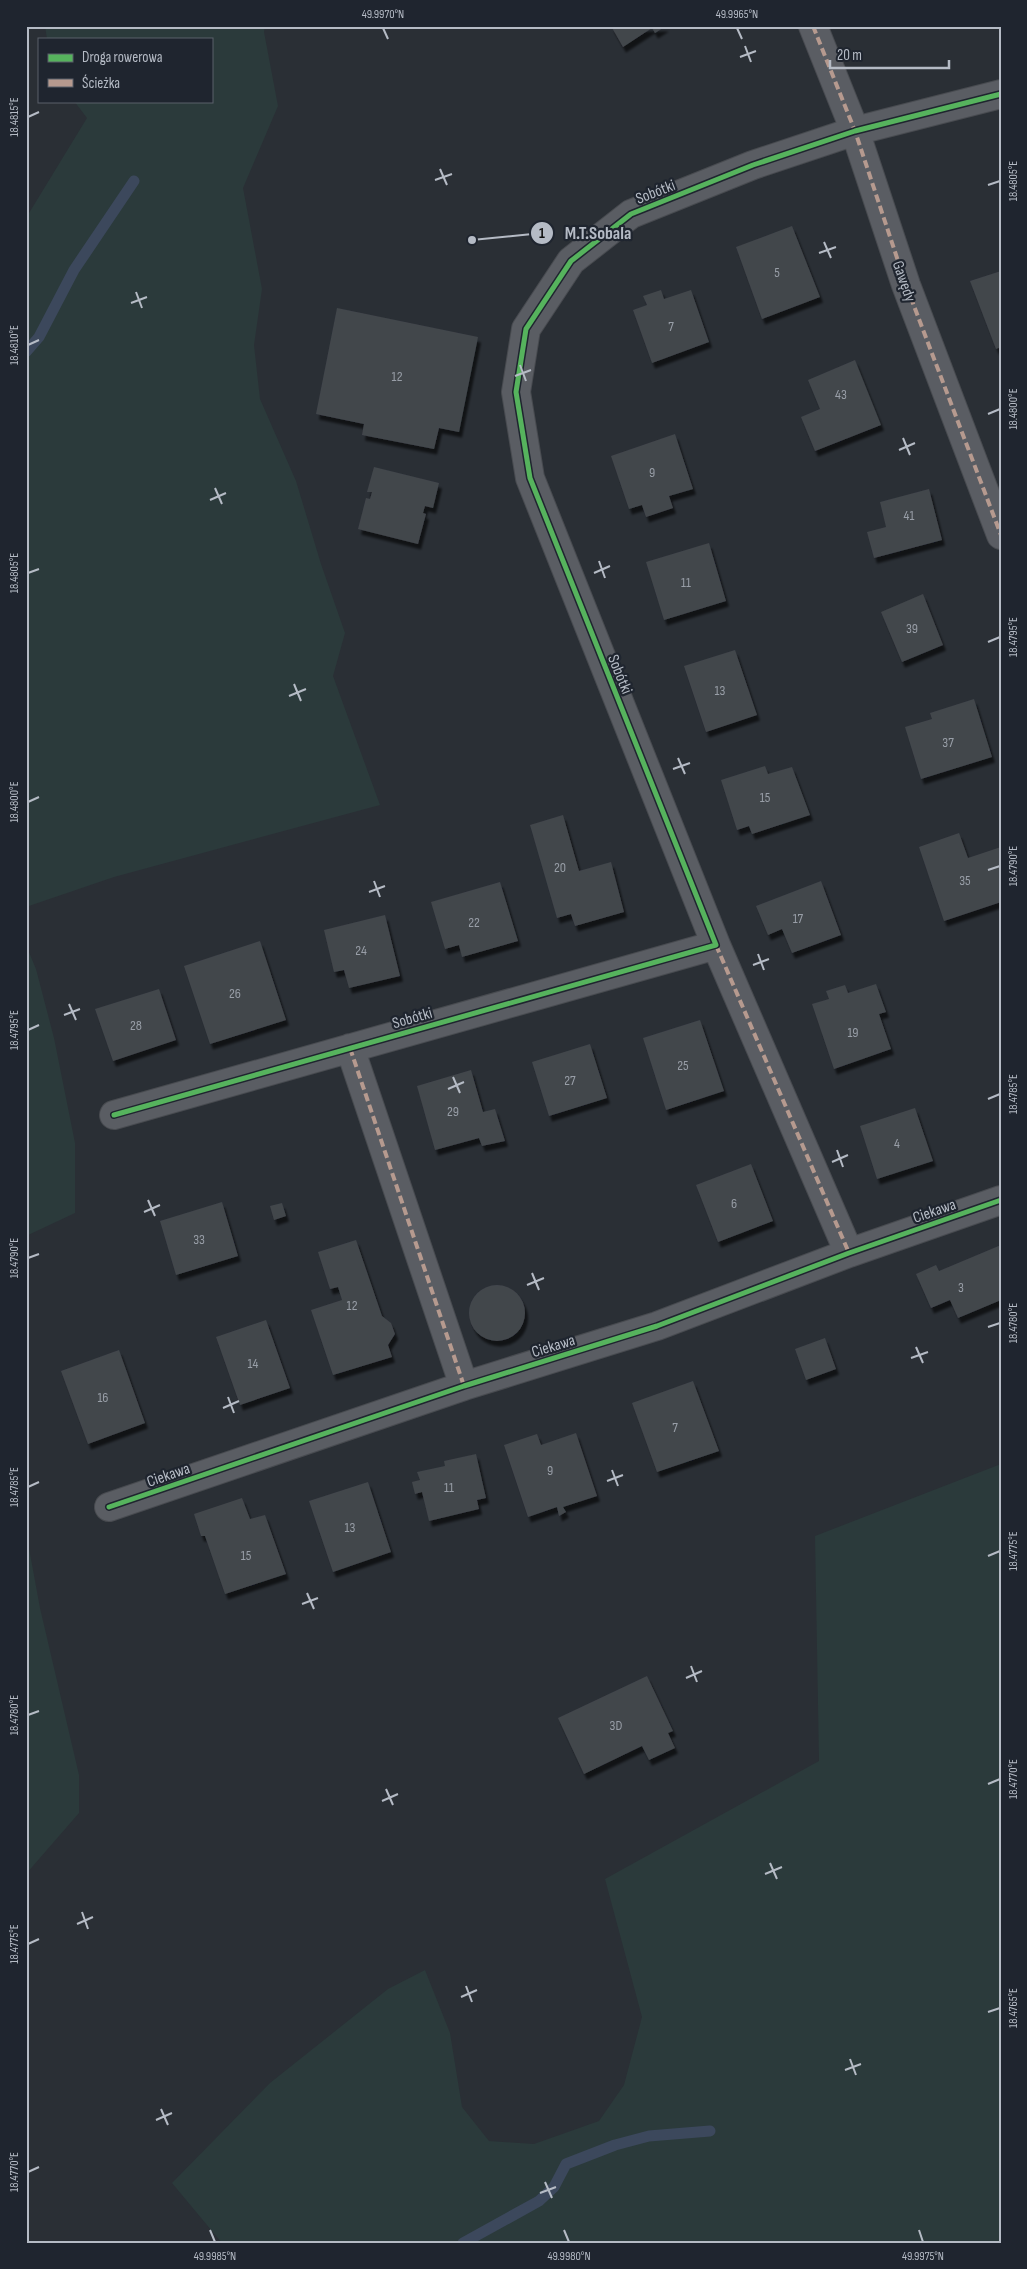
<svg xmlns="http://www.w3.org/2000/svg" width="1027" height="2269" font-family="'Sofia Sans Condensed',sans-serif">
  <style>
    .green { fill: #2b3a3b }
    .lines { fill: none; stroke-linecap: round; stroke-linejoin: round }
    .stream { stroke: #3c485c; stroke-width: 11 }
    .building { fill: #42464c; filter: url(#shadow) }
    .street-casing { stroke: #484b50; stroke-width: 30 }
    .street { stroke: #5a5d63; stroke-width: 28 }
    .quiet { stroke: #b69a8f; stroke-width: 4; stroke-dasharray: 8 4; stroke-linecap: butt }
    .cycleway-casing { stroke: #1f252f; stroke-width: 8 }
    .cycleway { stroke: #56b35d; stroke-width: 5 }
    .ticks { fill: none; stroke: #b5bbc5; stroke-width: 2 }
    .labels { text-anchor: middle; stroke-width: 4.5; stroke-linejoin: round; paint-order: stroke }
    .number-label { font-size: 14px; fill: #989ea7 }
    .street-label { font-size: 16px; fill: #b5bbc5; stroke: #1f252f }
    .leader { fill: none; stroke: #b5bbc5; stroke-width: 2 }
    .callout-dot { fill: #b5bbc5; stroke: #1f252f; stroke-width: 2 }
    .mark-label { font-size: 15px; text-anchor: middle; font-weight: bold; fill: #111 }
    .callout-label { font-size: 18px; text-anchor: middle; font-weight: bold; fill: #b5bbc5; stroke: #1f252f; stroke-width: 4.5; stroke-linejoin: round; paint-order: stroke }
    .neatline { fill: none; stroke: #b5bbc5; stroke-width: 2 }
    .ticks-label { font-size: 12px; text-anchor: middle; fill: #b5bbc5 }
  </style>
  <defs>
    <filter id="shadow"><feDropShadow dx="3" dy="5.5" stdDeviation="1" flood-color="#0009"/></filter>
  </defs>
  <rect width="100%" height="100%" fill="#2a2f35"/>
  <path class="green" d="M45,26H265L264,32L278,106L243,188L262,289L254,345L260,399L296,481L321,564L345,633L333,676L380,805L114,877L26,907V218L87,118L74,101H211V39H47Z
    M26,945L36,969L54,1038L75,1143V1213L26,1236Z
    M1001,1464V2243H222L172,2183L270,2083L388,1989L425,1970L450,2033L462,2107L489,2141L534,2144L599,2121L624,2085L642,2017L605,1879L819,1761L815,1536Z
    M26,1532L40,1608L79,1775V1813L26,1874Z"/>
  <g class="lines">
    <path class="stream" d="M26,352L39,337L74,270L134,181
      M463,2243L539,2201L554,2187L566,2164L615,2145L649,2136L710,2131"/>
  </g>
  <path class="building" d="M611,26H666L655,33L652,28L623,47Z
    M792,226L820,297L762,319L736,247Z
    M1001,271V347L996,349L970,281Z
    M661,290L664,299L691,290L709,342L652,363L633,310L647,305L643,296Z
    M337,308L478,337L459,432L439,428L434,449L362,435L364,424L316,414Z
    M855,360L881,425L815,451L801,417L820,409L808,380Z
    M675,434L693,489L669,496L673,508L646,517L642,505L629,509L611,456Z
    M374,467L439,483L433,508L425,506L423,513L426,514L418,544L358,529L366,498L370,499L372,492H367Z
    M929,489L942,540L874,558L867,532L886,527L880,502Z
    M709,543L726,601L664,620L646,562Z
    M923,594L943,645L902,662L881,612Z
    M735,650L757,715L706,732L684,666Z
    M974,699L992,757L921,779L905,727L932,719L930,713Z
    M765,766L768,774L792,767L810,815L752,834L749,826L737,830L721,780Z
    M563,815L579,871L611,862L624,912L575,926L571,914L557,918L530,825Z
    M959,833L968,858L1001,847V902L944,921L919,847Z
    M821,881L841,935L792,953L782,929L768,935L756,906Z
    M500,882L518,941L462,957L459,945L445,949L431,902Z
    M385,915L400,976L349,988L344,970L334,972L324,930Z
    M260,941L286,1020L210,1044L184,966Z
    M876,984L886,1012L879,1014L891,1049L834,1069L812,1004L829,999L826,991L845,985L848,993Z
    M159,989L176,1040L113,1061L95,1009Z
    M700,1020L724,1091L666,1110L643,1038Z
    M590,1044L607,1098L549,1116L532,1062Z
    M471,1070L483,1112L495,1109L505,1141L482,1146L479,1138L435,1150L417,1086Z
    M915,1108L933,1161L877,1179L860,1126Z
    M751,1164L773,1221L718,1242L696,1185Z
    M222,1202L238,1256L176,1275L160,1221Z
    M282,1203L286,1216L274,1220L270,1206Z
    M356,1240L382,1316L391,1323L395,1334L388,1345L392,1357L333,1375L311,1310L342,1300L338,1287L330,1289L318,1252Z
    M1001,1245V1300L958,1318L950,1300L931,1308L916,1274L936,1265L939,1271Z
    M469 1313a28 28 0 1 1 56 0a28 28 0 1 1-56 0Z
    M266,1320L290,1388L240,1405L216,1337Z
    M825,1338L836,1369L806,1380L795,1349Z
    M119,1350L145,1423L88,1444L61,1371Z
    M693,1381L719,1451L657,1472L632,1403Z
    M576,1433L597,1496L563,1507L566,1512L559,1516L557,1507L528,1517L504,1445L537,1434L541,1445Z
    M476,1454L486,1498L477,1500L479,1509L429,1521L422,1492L415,1494L412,1482L420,1480L417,1472L445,1466L444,1461Z
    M368,1482L391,1552L333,1572L309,1501Z
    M242,1498L250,1519L265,1515L286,1574L225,1594L205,1536H201L194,1514Z
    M647,1676L673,1731L668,1733L675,1748L649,1760L642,1746L584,1774L558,1718Z"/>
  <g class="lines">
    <defs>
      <path id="street" d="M813,26L855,131L906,285L1001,535
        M716,945L849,1253
        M350,1048L464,1386
        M114,1115L716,945L530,478L516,392L526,329L571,261L631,214L753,165L855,131L1001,94
        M109,1507L464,1386L657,1326L849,1253L1001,1200"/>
    </defs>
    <use href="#street" class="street-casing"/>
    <use href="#street" class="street"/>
    <path class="quiet" d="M813,26L855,131L906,285L1001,535
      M716,945L849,1253
      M350,1048L464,1386"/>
    <defs>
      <path id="cycleway" d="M114,1115L716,945L530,478L516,392L526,329L571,261L631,214L753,165L855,131L1001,94
        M109,1507L464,1386L657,1326L849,1253L1001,1200"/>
    </defs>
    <use href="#cycleway" class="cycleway-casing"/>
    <use href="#cycleway" class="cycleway"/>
  </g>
  <path class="ticks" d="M383,28L388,39M737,28L742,39M745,46L751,62M740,57L756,51M28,117L39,112M440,169L447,185M435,180L452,174M988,185L1000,181M824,242L831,258M819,253L836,247M136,292L142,308M131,303L147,297M28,345L39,340M520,365L526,381M515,376L531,370M988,414L1000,409M903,438L910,455M899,450L915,443M215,488L222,504M210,500L226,493M599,561L605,578M28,573L39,569M594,573L610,566M988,642L1000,637M294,684L301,701M289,696L306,689M678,758L685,774M673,769L690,763M28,802L39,797M988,870L1000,866M374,881L380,897M369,892L385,886M758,954L764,970M753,965L769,959M69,1004L76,1020M64,1015L80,1009M28,1030L39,1025M453,1077L460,1093M448,1089L464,1082M988,1099L1000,1094M837,1150L843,1167M832,1162L848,1155M148,1200L155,1216M144,1212L160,1205M28,1258L39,1254M532,1273L539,1290M527,1285L544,1278M988,1327L1000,1323M916,1347L923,1363M911,1358L928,1352M228,1397L234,1413M223,1408L239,1401M612,1470L618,1486M607,1481L623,1475M28,1487L39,1482M988,1556L1000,1551M307,1593L314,1609M302,1604L318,1598M691,1666L697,1682M686,1678L702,1671M28,1715L39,1711M988,1784L1000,1779M386,1789L393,1805M382,1801L398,1794M770,1863L777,1879M765,1874L782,1867M82,1912L88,1929M77,1924L93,1917M28,1944L39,1939M466,1986L472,2002M461,1997L477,1990M988,2012L1000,2008M850,2059L856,2075M845,2070L861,2064M161,2109L168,2125M156,2120L172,2113M28,2172L39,2167M545,2182L552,2198M540,2193L556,2187M210,2230L215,2242M564,2230L569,2242M919,2230L923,2242"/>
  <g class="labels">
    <g class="number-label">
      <text x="777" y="277">5</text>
      <text x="671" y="331">7</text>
      <text x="397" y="381">12</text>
      <text x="841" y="399">43</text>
      <text x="652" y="477">9</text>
      <text x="909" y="520">41</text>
      <text x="686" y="587">11</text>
      <text x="912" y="633">39</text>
      <text x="720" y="695">13</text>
      <text x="948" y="747">37</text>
      <text x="765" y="802">15</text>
      <text x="560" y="872">20</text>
      <text x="965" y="885">35</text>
      <text x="798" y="923">17</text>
      <text x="474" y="927">22</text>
      <text x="361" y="955">24</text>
      <text x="235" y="998">26</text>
      <text x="136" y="1030">28</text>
      <text x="853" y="1037">19</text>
      <text x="683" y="1070">25</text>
      <text x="570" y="1085">27</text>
      <text x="453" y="1116">29</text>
      <text x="897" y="1148">4</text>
      <text x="734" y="1208">6</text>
      <text x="199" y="1244">33</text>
      <text x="961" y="1292">3</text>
      <text x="352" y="1310">12</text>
      <text x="253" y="1368">14</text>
      <text x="103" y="1402">16</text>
      <text x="675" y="1432">7</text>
      <text x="550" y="1475">9</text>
      <text x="449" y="1492">11</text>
      <text x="350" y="1532">13</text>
      <text x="246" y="1560">15</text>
      <text x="616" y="1730">3D</text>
    </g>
    <g class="street-label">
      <text transform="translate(655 191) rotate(-21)" y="6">Sobótki</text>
      <text transform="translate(905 281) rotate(71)" y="6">Gawędy</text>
      <text transform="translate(621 674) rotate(68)" y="6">Sobótki</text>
      <text transform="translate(412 1017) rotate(-16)" y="6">Sobótki</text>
      <text transform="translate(934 1210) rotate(-19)" y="6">Ciekawa</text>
      <text transform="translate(553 1345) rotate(-17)" y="6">Ciekawa</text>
      <text transform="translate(168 1474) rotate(-19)" y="6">Ciekawa</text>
    </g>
  </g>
  <path class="leader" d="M472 240L542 233"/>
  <g class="callout-dot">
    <circle cx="472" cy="240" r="5"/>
    <circle cx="542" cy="233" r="12"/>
  </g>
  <g class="mark-label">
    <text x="542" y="238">1</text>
  </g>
  <g class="callout-label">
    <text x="598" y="239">M.T.Sobala</text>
  </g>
  <rect width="1027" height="2269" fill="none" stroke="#1f252f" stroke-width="55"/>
  <rect x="38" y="38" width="175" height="65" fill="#1f252f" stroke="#5b616b"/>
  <rect x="48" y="54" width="25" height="8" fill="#56b35d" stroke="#5b616b"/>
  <text x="82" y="62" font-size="15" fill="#b5bbc5">Droga rowerowa</text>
  <rect x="48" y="79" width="25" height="8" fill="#b69a8f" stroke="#5b616b"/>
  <text x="82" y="88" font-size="15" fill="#b5bbc5">Ścieżka</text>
  <path d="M830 60v8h119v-8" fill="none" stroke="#b5bbc5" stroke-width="2.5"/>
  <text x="837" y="60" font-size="15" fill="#b5bbc5" stroke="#1f252f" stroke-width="4" paint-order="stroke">20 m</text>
  <rect x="28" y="28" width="972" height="2214" class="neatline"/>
  <g class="ticks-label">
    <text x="383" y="18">49.9970°N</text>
    <text x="737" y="18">49.9965°N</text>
    <text transform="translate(14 117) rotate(-90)" y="4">18.4815°E</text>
    <text transform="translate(1013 181) rotate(-90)" y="4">18.4805°E</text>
    <text transform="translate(14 345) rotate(-90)" y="4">18.4810°E</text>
    <text transform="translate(1013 409) rotate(-90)" y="4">18.4800°E</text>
    <text transform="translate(14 573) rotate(-90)" y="4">18.4805°E</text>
    <text transform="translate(1013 637) rotate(-90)" y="4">18.4795°E</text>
    <text transform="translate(14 802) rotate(-90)" y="4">18.4800°E</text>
    <text transform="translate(1013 866) rotate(-90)" y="4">18.4790°E</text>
    <text transform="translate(14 1030) rotate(-90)" y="4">18.4795°E</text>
    <text transform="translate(1013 1094) rotate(-90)" y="4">18.4785°E</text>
    <text transform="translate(14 1258) rotate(-90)" y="4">18.4790°E</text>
    <text transform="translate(1013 1323) rotate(-90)" y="4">18.4780°E</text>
    <text transform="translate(14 1487) rotate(-90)" y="4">18.4785°E</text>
    <text transform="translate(1013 1551) rotate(-90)" y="4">18.4775°E</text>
    <text transform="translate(14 1715) rotate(-90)" y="4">18.4780°E</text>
    <text transform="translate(1013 1779) rotate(-90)" y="4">18.4770°E</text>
    <text transform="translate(14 1944) rotate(-90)" y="4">18.4775°E</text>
    <text transform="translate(1013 2008) rotate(-90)" y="4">18.4765°E</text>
    <text transform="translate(14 2172) rotate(-90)" y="4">18.4770°E</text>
    <text x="215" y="2260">49.9985°N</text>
    <text x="569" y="2260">49.9980°N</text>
    <text x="923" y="2260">49.9975°N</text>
  </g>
</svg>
